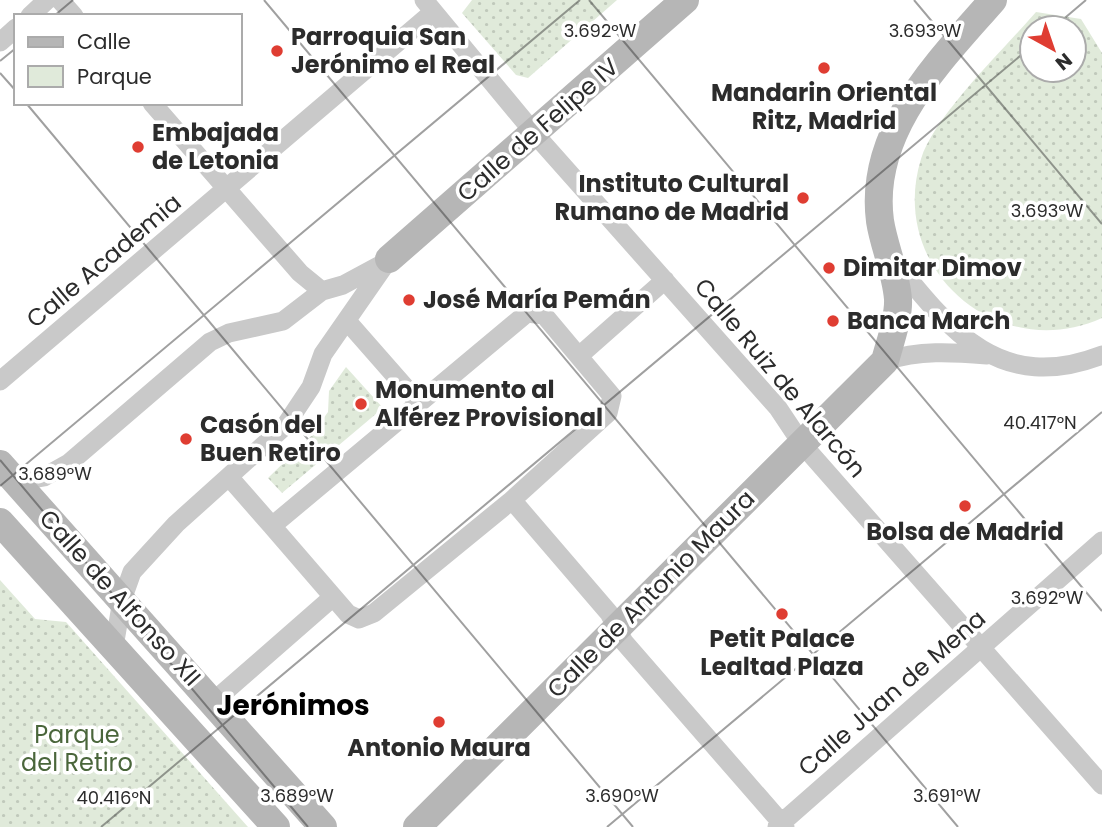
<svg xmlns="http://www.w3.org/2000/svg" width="1102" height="827" font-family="Poppins,sans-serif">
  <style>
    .green { fill: url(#green-dots); fill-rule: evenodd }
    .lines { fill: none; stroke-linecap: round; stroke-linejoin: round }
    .street { stroke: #c9c9c9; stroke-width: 19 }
    .secondary { stroke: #b6b6b6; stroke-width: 28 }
    .ticks { fill: none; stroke: #2c2c2c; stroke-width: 2; stroke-opacity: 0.45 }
    .poi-dot { fill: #df3d32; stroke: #fff; stroke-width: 2.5 }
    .labels { text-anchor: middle; stroke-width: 7; stroke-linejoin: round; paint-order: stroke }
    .poi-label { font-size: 24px; font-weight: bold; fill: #2c2c2c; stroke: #fff; text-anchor: start }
    .street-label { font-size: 24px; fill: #2c2c2c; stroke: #fff }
    .park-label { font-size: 24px; fill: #4a663b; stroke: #fff }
    .quarter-label { font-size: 28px; font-weight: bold; fill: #000; stroke: #fff }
    .ticks-label { font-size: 18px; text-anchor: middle; fill: #2c2c2c; stroke: #fff; stroke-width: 7; stroke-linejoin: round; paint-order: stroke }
  </style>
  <defs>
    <pattern id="green-dots" width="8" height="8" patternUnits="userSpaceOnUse" patternTransform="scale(1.75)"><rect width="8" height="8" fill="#e0eada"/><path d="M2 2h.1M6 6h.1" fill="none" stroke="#c0c9bb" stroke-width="1.8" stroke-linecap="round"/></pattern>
  </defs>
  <rect width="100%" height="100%" fill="#fff"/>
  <path class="green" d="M472,0H617L528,78L516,75L462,13Z
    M1036,12L1081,19L1102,53V318C998,365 887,269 921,159C934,116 1004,49 1036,12ZM1032,28H1074V70H1032Z
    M346,367L383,408L282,493L268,478L310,437L328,412L329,391Z
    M0,580L35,619L66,622L248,827H0Z"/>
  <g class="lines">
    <path class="street" d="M60,0L74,16
      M424,0L540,140L778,408L802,444L1102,785
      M30,16L47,0
      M0,42L16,28
      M152,103L300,273L322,291
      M894,261C951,332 1001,394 1102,355
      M527,313L544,315L612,396L608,413L512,500L374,613L359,619L348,614L272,526Z
      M347,321L419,403
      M579,356L665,280
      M885,361C920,350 951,352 987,355
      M0,381L432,13
      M229,477L272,526
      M15,482L44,477L69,463L210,342L229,333L283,321L322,291L343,285L382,264
      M512,500L609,613L624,642L785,827
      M114,647L122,600L132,572L176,524L285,426L311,387L323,354L389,259
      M214,701L333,597
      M777,827L1102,541"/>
    <path class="secondary" d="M389,259L685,0
      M0,464L323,827
      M0,522L276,827
      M417,827L885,361C890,342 899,318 898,299C896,272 884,247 880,221C868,131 939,62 993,0"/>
  </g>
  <path class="ticks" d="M264,0L958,827M589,0L1102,611M914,0L1102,224M54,16L73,0M1053,28L1086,0M0,61L16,48M0,73L16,91M26,103L633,827M0,460L308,827M0,486L580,0M101,827L1032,46M607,827L1102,412"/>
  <g class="poi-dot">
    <circle cx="277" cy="51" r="7"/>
    <circle cx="824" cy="68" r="7"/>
    <circle cx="138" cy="147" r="7"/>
    <circle cx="803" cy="198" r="7"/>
    <circle cx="829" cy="268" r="7"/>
    <circle cx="409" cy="300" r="7"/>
    <circle cx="833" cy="321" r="7"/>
    <circle cx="361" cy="404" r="7"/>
    <circle cx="186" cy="439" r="7"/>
    <circle cx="965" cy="506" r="7"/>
    <circle cx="782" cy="614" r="7"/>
    <circle cx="439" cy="722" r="7"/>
  </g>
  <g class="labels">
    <g class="poi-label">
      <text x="291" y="45">Parroquia San<tspan x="291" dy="28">Jerónimo el Real</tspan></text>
      <text x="824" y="101" text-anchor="middle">Mandarin Oriental<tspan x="824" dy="28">Ritz, Madrid</tspan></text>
      <text x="152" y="141">Embajada<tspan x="152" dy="28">de Letonia</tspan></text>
      <text x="789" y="192" text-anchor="end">Instituto Cultural<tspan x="789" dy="28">Rumano de Madrid</tspan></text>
      <text x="843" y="276">Dimitar Dimov</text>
      <text x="423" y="308">José María Pemán</text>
      <text x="847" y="329">Banca March</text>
      <text x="375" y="398">Monumento al<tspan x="375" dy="28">Alférez Provisional</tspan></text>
      <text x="200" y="433">Casón del<tspan x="200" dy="28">Buen Retiro</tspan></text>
      <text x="965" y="540" text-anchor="middle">Bolsa de Madrid</text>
      <text x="782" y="647" text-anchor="middle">Petit Palace<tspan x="782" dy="28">Lealtad Plaza</tspan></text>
      <text x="439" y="756" text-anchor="middle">Antonio Maura</text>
    </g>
    <g class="street-label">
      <text transform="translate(538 130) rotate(-41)" y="8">Calle de Felipe IV</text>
      <text transform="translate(104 261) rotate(-40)" y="8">Calle Academia</text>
      <text transform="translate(780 378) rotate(50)" y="8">Calle Ruiz de Alarcón</text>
      <text transform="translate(651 594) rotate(-45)" y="8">Calle de Antonio Maura</text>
      <text transform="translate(120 598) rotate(48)" y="8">Calle de Alfonso XII</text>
      <text transform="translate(892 693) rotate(-41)" y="8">Calle Juan de Mena</text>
    </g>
    <g class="park-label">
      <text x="77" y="743">Parque<tspan x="77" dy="28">del Retiro</tspan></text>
    </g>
    <g class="quarter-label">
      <text x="293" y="715">Jerónimos</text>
    </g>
  </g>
  <g class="ticks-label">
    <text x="600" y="37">3.692°W</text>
    <text x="925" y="37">3.693°W</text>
    <text x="1047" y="217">3.693°W</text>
    <text x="1040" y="429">40.417°N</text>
    <text x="55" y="480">3.689°W</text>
    <text x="1047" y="604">3.692°W</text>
    <text x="297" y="802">3.689°W</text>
    <text x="622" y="802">3.690°W</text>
    <text x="947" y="802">3.691°W</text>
    <text x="114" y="804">40.416°N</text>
  </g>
  <rect x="14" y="14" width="228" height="91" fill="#ffffff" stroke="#ababab" stroke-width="2"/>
  <rect x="28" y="37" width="35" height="10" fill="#b6b6b6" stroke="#ababab" stroke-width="2"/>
  <text x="77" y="49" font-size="21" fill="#2c2c2c">Calle</text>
  <rect x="28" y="66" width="35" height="21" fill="#e0eada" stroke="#ababab" stroke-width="2"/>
  <text x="77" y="84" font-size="21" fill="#2c2c2c">Parque</text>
  <g transform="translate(1053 49) rotate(140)"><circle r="33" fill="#ffffff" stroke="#ababab" stroke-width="2"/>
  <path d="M0-5L12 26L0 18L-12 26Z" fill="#df3d32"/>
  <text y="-10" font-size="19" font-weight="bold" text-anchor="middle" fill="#2c2c2c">N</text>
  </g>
</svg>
